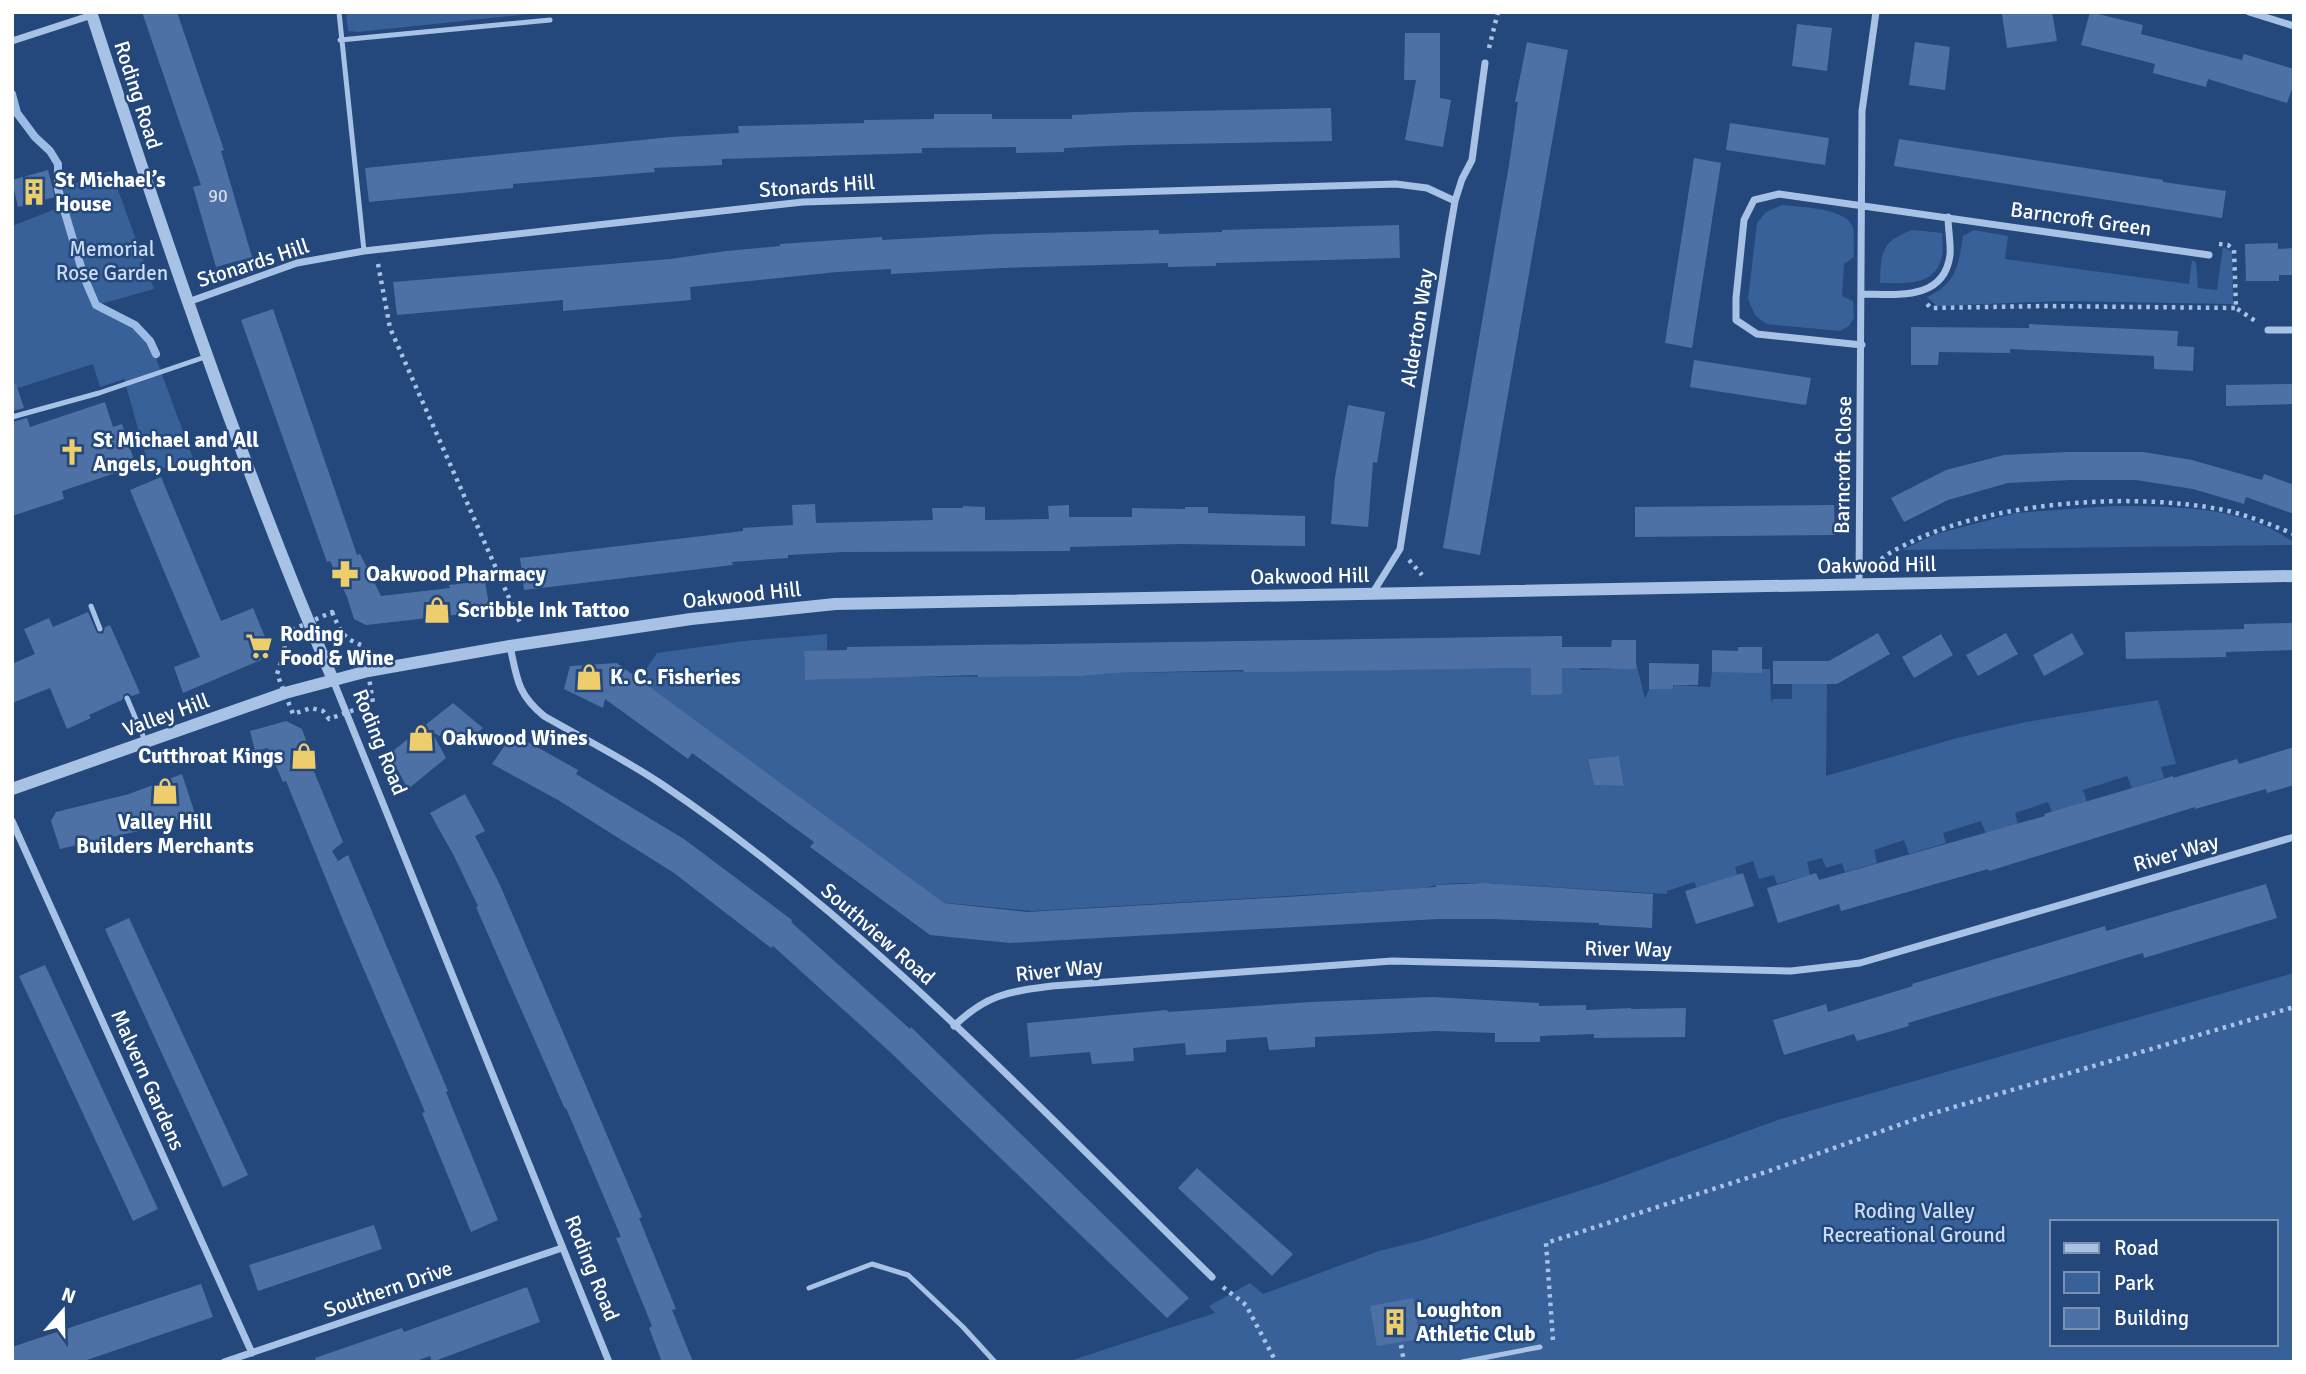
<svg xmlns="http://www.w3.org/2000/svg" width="2306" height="1374" font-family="Signika,sans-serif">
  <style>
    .green { fill: #386199; fill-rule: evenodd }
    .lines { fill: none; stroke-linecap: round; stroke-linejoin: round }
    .stream { stroke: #9dbce5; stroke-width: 8 }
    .building { fill: #4d71a4 }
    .path { stroke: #a8c2e5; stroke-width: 4.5; stroke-dasharray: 3.5 5; stroke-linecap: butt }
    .service { stroke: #a8c2e5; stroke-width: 5 }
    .minor { stroke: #a8c2e5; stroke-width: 7 }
    .tertiary { stroke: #a8c2e5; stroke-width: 12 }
    .labels { text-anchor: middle; stroke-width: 5; stroke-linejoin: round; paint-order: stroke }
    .number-label { font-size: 18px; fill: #d2dce8 }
    .street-label { font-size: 21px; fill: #fff; stroke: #24487b }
    .poi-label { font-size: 21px; font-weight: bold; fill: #fff; stroke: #24487b; text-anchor: start }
    .park-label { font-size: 21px; fill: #cbdcf4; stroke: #24487b }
  </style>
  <rect width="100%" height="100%" fill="#24487b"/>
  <path class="green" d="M346,12H547L358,32L348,31Z
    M111,171L154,289L97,305L138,328L150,342L194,461L150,471L124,379L100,387L93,364L12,390V226L63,206L58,189Z
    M1782,205C1800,207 1848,208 1853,228C1855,237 1853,248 1854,257L1844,264L1842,296L1853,301L1854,318L1849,326L1840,331L1766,324L1755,315L1748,299L1757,223L1766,212Z
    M1913,230L1942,233C1942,241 1944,252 1941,260C1933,287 1902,283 1880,283C1881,252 1881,241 1913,230Z
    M1974,230L2008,236L2005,259L2189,284L2192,260L2196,263L2198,288L2217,290L2223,247L2232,252L2233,304L2061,301L1937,306L1927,297C1957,283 1958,266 1963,236Z
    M2112,506C2158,506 2217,506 2260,524C2272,528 2283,536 2294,542V545L1902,550L1936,534L2016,513Z
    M827,634V651L804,652L806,680L892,677L1082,676L1110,673L1531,668V695L1561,694L1562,656L1576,657L1580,670L1610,669L1611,662H1636L1645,699L1649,689H1673L1674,685L1710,687L1712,672H1736L1737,669H1770L1771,703L1773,699H1792V684H1827L1826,776L1957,738L2026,722L2158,700L2176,764L2161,767L2164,778L2132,788L2127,776L2083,790L2087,802L2052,812L2048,802L2015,813L2018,824L1986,834L1981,821L1943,833L1946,843L1909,854L1904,840L1874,850L1877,863L1845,872L1842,863L1826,868L1822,858L1807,862L1810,875L1777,884L1774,875L1759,879L1753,861L1735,867L1737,875L1697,888L1694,882L1667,891V894L1485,883C1464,883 1444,882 1424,888L1032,911L938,902L639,680L657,653L744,641ZM1619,756L1624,786L1594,785L1588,759Z
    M2294,973V1362H1067L1215,1313L1209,1306L1250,1283L1263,1294L1379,1251L1423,1240L1601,1184L1781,1119ZM2052,1222H2276V1344H2052Z"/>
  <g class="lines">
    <path class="stream" d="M12,94L17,113L35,137L50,151L58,164V189L84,277L96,305L135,325L150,341L156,354"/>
  </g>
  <path class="building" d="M142,12H177L224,150L221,151L252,257L216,267L193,187L201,185Z
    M2015,12H2052L2057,41L2007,48L2002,14Z
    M2090,12L2143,25L2141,34L2242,60L2244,54L2294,69V83L2287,103L2208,79L2206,87L2153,73L2155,64L2081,45Z
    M1797,24L1832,28L1827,71L1792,66Z
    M1405,33H1440V98L1451,100L1443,147L1405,140L1416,80H1404Z
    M1527,42L1568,50L1480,555L1443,548L1510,159L1518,102H1515Z
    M1915,42L1950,47L1945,90L1909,85Z
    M1331,108L1332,141L1130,145L1064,148V152L1016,153V147L922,148V153L722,159V165L654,168L655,172L513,184V188L369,202L365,168L671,137L739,133L738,126L864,123V120L934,119V114H992V119H1072V115L1135,112Z
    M1730,123L1829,138L1825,165L1726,150Z
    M1899,139L2163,180V182L2226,191L2222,218L1894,166Z
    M1694,158L1721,163L1692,348L1665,343Z
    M48,170L55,197L18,207L12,180Z
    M1399,225L1400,258L1216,263V266L1168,267V263L1002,268L891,274V269L837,272L690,287L691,300L563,311V300L397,315L393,282L670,259L726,251L780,246V244L882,237V240L993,234L1159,230V234L1191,233L1222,232V230Z
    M2278,243V249L2294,248V275H2279V281H2246L2245,244Z
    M273,309L357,555L360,554L381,596L450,588L449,585L485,581L490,611L366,625L354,619L347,597L330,561L327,562L241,320Z
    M2029,324L2178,331L2177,346L2194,347L2193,371L2154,369V356L2010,349V353L1939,352L1938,365H1911V327L2029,328Z
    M1694,360L1811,378L1806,405L1690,387Z
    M16,384L24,408L12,411V385Z
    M2294,384V404L2226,406V385Z
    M105,402L113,427L122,424L136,466L62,491L64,499L12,516V422L27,418L30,427Z
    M1348,405L1385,412L1377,463L1373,462L1368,527L1331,524L1335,477Z
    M2067,452H2143L2192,460L2262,480L2264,474L2294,485V514L2246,497L2244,504L2193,489L2136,480H2071L2008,483L1948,500L1904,522L1891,498L1946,470L2004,455Z
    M161,477L221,621L253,608L267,642L261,660L183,693L174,667L200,657L130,490Z
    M815,504L816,523L933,520L932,508H963V506L985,507V520L1049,519L1048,506L1069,505V517H1132V508L1185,509V507H1208V513L1305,516V546L1181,544L1070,547V551L844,552L788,555V558L732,562L733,565L524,590L520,558L743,531V528L793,525L792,505Z
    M1834,505L1835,535L1635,537V507Z
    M88,612L97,633L103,634L105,627L110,625L140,693L132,696L128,693L124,694L122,700L89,715L91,718L67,729L50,688L12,703V664L35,654L24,629L49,618L53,627Z
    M2294,623V650L2226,652V657L2126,659L2125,632L2244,629V624Z
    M1878,633L1890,654L1837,684H1773V661H1829Z
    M2006,633L2018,654L1978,676L1966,655Z
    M2072,633L2084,654L2044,676L2033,655Z
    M1941,634L1953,655L1914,678L1902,657Z
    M1562,636V647H1611L1612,640H1636V669L1562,668V694L1548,695H1531V668L1264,672H1244L1243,670L1115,673L1082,676L978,677V675L805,680L804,651L847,650V647Z
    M1738,647H1762V673L1712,672V650L1738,651Z
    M617,663L944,903L1027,912L1303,896L1436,887V885L1485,883L1653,894L1652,928L1599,925V923L1490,919H1438L1010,943L930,935L810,847L814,842L692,753L688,759L605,699L603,708L564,689L570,666Z
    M1649,663L1699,664L1698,685H1673V689H1649Z
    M453,703L483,728L460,747L432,732L446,758L408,789L389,754Z
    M286,721L302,729L316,768L313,769L343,842L332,851L338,861L348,855L448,1091L446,1092L498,1220L471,1232L422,1113L425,1112L344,923L286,781L283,782L268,748L255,751L250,731Z
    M510,738L525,747L528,742L578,770L576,774L684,839L792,920L791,922L910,1029L911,1027L1189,1298L1167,1318L889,1051L773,946L771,948L674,873L558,800L492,764Z
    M2294,747V785L2267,793L2266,789L2195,809V807L1989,871L1988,869L1841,911L1839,904L1778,923L1767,888L1816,873L1819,880L2045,816L2044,814L2173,776V778L2237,759L2239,764Z
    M1619,756L1624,786L1594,785L1588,759Z
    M182,774L195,814L147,829L60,849L51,821L56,812L129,794Z
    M465,794L485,831L475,836L500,885L642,1217L639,1218L676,1309L672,1310L693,1362H662L649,1328L652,1326L616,1238L621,1237L566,1108L565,1109L476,907L478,906L454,856L430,813Z
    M1743,873L1754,906L1696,924L1685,891Z
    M2266,884L2277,918L2144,958L2143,953L2046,982L1908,1023L1909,1026L1857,1041L1854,1034L1784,1055L1773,1020L1826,1004L1828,1012L1913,986L1912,984L2105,926L2106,931Z
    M129,918L248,1175L223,1187L105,929Z
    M45,965L158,1209L133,1221L19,976Z
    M1433,997L1539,1003V1006L1586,1005V1010L1631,1008V1009L1686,1008L1685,1037L1594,1038V1034L1540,1036V1042H1495V1033L1436,1031L1315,1037V1047L1269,1050L1267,1037L1226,1040V1052L1186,1055L1185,1043L1133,1048L1134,1061L1092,1064L1090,1052L1030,1057L1027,1023L1167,1010L1168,1012L1311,1002Z
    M1197,1168L1293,1254L1272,1276L1178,1188Z
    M374,1225L382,1249L258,1291L249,1265Z
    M201,1284L213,1317L81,1362H12V1347Z
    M527,1287L540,1322L432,1362L430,1356L413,1362H316L315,1358L402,1328L404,1332Z
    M1413,1298L1420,1339L1377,1346L1370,1306Z"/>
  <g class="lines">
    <path class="path" d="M1489,48L1498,12
      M2219,244L2228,245L2234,250L2236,308L2257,322
      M378,264L390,328L521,625
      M1927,304L1931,308L2044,306L2236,308
      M1409,560L1422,575
      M1875,565C1886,553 1901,547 1915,540C1999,501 2134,492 2224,510C2248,515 2271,525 2294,534
      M332,612C341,632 343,639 364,646L373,703L329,719L323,711L311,708L293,714L277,674L285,651L283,634Z
      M1223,1287L1246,1305L1276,1362
      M1553,1340L1546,1243L1769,1171L1927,1115L2294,1007
      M1401,1345L1404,1362"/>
    <path class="service" d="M339,12L364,251
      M340,40L550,20
      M12,417L99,393L208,356
      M91,606L100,629
      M127,698L146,743
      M809,1288L872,1264L908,1275L963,1327L995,1362
      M1462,1362L1540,1347"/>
    <path class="minor" d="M2249,12L2294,26
      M12,41L92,15
      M1861,294C1895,294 1944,302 1950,255C1951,243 1948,229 1948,217
      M188,302L297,263L364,251L803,202L1396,184L1427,188L1455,201
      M2268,330H2294
      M1862,345L1757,334L1736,320V298L1744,220L1754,200L1779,194L2209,255
      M1859,585L1862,111L1876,12
      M1372,594L1400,549L1449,236L1455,201L1462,179L1472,160L1485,63
      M510,646C517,678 517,694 544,716C584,739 626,760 663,785C867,923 1037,1106 1212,1277
      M333,680L609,1362
      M12,821L252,1353
      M954,1026C987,994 1008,992 1052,986L1392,961L1791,971L1860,963L2294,837
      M224,1362L562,1248"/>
    <path class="tertiary" d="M91,12C164,237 240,462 333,680
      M12,789L285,693L368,671L510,646L691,619L835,604L2294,576"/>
  </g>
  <defs>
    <symbol id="building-bare" viewBox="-9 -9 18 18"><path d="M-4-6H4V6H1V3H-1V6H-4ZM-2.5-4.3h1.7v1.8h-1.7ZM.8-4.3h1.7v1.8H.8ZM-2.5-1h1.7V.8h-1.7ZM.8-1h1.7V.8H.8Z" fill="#eecd6c" stroke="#24487b" stroke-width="2.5" paint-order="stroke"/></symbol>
    <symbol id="church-bare" viewBox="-9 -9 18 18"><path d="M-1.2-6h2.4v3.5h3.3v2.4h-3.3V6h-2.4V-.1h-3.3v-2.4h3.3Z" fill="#eecd6c" stroke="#24487b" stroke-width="2.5" paint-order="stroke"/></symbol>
    <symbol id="pharmacy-bare" viewBox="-9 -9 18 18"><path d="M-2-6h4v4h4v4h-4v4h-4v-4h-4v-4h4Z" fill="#eecd6c" stroke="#24487b" stroke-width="2.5" paint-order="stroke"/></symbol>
    <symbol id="shop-bare" viewBox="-9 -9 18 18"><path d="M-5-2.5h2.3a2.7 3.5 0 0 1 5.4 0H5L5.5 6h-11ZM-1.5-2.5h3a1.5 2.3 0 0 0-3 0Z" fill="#eecd6c" stroke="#24487b" stroke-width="2.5" paint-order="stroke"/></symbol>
    <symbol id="supermarket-bare" viewBox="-9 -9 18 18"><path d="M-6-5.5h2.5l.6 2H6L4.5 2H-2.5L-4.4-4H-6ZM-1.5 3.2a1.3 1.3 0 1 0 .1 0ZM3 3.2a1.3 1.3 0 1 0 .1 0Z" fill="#eecd6c" stroke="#24487b" stroke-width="2.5" paint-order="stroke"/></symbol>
  </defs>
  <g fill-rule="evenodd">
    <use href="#building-bare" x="15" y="173" width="38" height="38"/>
    <use href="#church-bare" x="53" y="433" width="38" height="38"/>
    <use href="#pharmacy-bare" x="326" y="555" width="38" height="38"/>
    <use href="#shop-bare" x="418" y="591" width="38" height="38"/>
    <use href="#supermarket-bare" x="240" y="627" width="38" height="38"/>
    <use href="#shop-bare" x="570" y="658" width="38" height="38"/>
    <use href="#shop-bare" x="402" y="719" width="38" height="38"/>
    <use href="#shop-bare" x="285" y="737" width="38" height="38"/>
    <use href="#shop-bare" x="146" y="772" width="38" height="38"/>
    <use href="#building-bare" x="1376" y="1303" width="38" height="38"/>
  </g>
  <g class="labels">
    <g class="number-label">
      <text x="218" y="202">90</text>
    </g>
    <g class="street-label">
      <text transform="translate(138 95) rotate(72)" y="7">Roding Road</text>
      <text transform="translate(817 186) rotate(-4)" y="7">Stonards Hill</text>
      <text transform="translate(2081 219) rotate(8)" y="7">Barncroft Green</text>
      <text transform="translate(253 263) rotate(-18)" y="7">Stonards Hill</text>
      <text transform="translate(1417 328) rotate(-81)" y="7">Alderton Way</text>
      <text transform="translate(1843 465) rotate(-89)" y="7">Barncroft Close</text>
      <text transform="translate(1877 565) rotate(-1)" y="7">Oakwood Hill</text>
      <text transform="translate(1310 576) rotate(-1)" y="7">Oakwood Hill</text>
      <text transform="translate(742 595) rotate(-6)" y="7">Oakwood Hill</text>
      <text transform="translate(166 715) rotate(-20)" y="7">Valley Hill</text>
      <text transform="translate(380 742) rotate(68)" y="7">Roding Road</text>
      <text transform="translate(2176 853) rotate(-16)" y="7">River Way</text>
      <text transform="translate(878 934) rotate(41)" y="7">Southview Road</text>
      <text transform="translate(1628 949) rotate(1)" y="7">River Way</text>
      <text transform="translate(1059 970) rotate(-6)" y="7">River Way</text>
      <text transform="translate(148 1080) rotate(66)" y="7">Malvern Gardens</text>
      <text transform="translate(592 1268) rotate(68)" y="7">Roding Road</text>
      <text transform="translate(388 1289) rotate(-19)" y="7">Southern Drive</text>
    </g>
    <g class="poi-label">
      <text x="55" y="187">St Michael’s<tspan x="55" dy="24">House</tspan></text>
      <text x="93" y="447">St Michael and All<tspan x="93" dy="24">Angels, Loughton</tspan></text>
      <text x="366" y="581">Oakwood Pharmacy</text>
      <text x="458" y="617">Scribble Ink Tattoo</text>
      <text x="280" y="641">Roding<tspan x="280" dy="24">Food &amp; Wine</tspan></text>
      <text x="610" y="684">K. C. Fisheries</text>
      <text x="442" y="745">Oakwood Wines</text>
      <text x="283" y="763" text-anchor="end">Cutthroat Kings</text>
      <text x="165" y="829" text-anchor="middle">Valley Hill<tspan x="165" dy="24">Builders Merchants</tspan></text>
      <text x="1416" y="1317">Loughton<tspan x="1416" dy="24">Athletic Club</tspan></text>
    </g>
    <g class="park-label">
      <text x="112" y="256">Memorial<tspan x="112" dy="24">Rose Garden</tspan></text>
      <text x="1914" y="1218">Roding Valley<tspan x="1914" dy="24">Recreational Ground</tspan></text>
    </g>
  </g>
  <rect width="2306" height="1374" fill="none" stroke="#ffffff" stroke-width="28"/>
  <rect x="2050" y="1220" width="228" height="126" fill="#24487b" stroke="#7c91b0" stroke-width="2"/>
  <rect x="2064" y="1243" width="35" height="10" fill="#a8c2e5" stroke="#7c91b0" stroke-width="2"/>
  <text x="2114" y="1255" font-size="21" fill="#ffffff">Road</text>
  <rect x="2064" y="1272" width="35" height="21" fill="#386199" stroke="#7c91b0" stroke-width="2"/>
  <text x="2114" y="1290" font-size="21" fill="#ffffff">Park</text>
  <rect x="2064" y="1308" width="35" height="21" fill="#4d71a4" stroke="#7c91b0" stroke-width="2"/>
  <text x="2114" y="1325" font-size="21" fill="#ffffff">Building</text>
  <g transform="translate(63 1311) rotate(20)" stroke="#24487b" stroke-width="5" paint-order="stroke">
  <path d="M0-5L12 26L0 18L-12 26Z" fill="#ffffff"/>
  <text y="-10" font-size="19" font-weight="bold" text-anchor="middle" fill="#ffffff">N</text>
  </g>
</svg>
